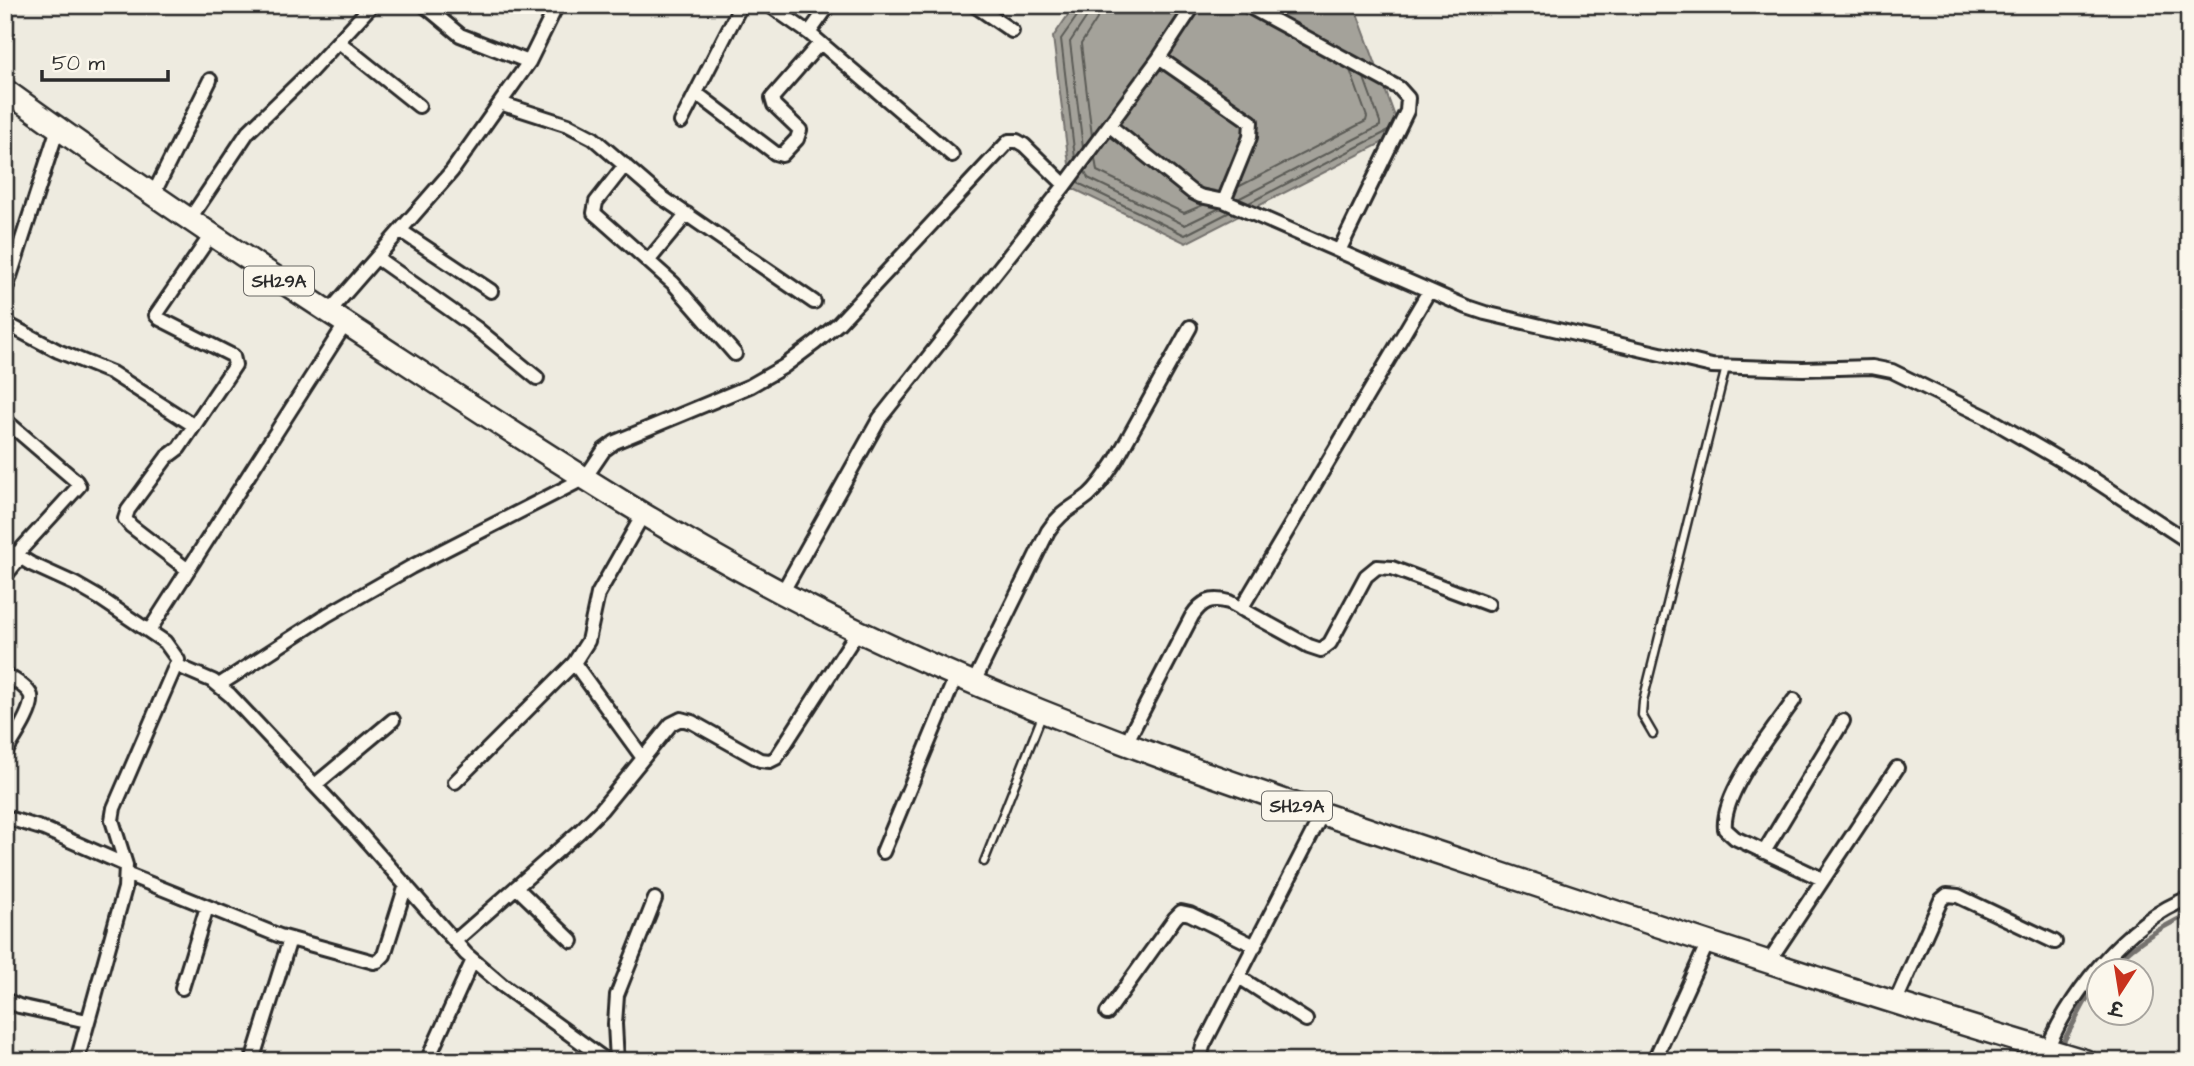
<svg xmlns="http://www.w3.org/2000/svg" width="2194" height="1066" font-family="'Architects Daughter','Playpen Sans Deva',sans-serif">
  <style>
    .water { fill: #a4a29a; stroke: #74726e; stroke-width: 2 }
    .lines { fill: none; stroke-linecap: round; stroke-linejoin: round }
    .shore { stroke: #5b5b57; stroke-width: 2 }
    .stream { stroke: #74726e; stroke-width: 5 }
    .lane-casing { stroke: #2b2b2b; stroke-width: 11 }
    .street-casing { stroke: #2b2b2b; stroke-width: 18 }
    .primary-casing { stroke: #2b2b2b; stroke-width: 26 }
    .lane { stroke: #fbf7ec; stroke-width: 6 }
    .street { stroke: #fbf7ec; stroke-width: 12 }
    .primary { stroke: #fbf7ec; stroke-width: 21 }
    .labels { text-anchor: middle; stroke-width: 7; stroke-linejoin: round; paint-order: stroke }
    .shield { fill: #fbf7ec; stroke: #696865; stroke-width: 2 }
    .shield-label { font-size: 18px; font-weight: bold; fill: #2b2b2b }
  </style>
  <rect width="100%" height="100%" fill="#eeebe0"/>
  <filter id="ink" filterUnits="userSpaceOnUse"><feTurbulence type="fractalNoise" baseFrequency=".0143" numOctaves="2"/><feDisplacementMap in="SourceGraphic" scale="14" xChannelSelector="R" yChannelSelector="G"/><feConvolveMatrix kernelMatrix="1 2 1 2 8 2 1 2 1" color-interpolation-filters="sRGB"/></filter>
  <g filter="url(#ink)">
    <path class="water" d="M1075,5H1354L1401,133L1186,243L1072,188L1053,37Z"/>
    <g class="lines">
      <path class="shore" d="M1092,136L1081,44L1097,19L1100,5
        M1083,148L1070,42L1088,15L1089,5
        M1075,158L1061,39L1080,12L1081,5
        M1095,158L1097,171L1184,213L1203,205
        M1085,171L1088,178L1185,225L1220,208
        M1078,181L1080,184L1185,235L1230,212
        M1238,187L1366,121L1367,117L1350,70
        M1238,199L1380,126V122L1364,78
        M1249,203L1388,131"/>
      <path class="stream" d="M2108,972C2128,947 2161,927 2189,914
        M2060,1048L2086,1000L2100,982"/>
      <defs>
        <path id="lane" d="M1653,734L1642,715L1643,701L1726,367
          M984,862L1042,716"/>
        <path id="street" d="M424,5L460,35L529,62
          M769,5L809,33L952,155
          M974,5L1012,31
          M1246,5L1399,88L1408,98L1407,111L1339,251
          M809,33L829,5
          M339,42L419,106
          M1159,58L1251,122L1250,137L1224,201
          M696,93L775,153L782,155L797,139L800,130L774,105L772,98L820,43
          M500,103L568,125L593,138L660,196L814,302
          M681,122L741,5
          M1110,126L1192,192L1200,196L1224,201L1467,307L1485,313L1712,366L1803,369L1872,367L1892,371L1988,418L2093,479L2189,542
          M625,165L596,202L594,213L673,283L735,354
          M153,195L210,80
          M189,220L248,132L310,72L372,5
          M401,231L491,291
          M377,258L476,328L537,378
          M649,260L687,214
          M5,292L58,128
          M328,313L452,171L529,62L557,5
          M5,323L58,351L112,373L193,425
          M5,420L76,481L79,486L15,556
          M5,548L31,564L75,584L101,599L165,642L178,660L114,808L112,820L126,865L125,888L77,1061
          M188,570L131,526L125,519L128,510L167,457L179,448L235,365L233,356L160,319L156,315L211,235
          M5,576L20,558
          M782,593L880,418L1065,185L1159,58L1194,5
          M1241,609L1429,291
          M149,631L346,323
          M574,663L643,758
          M178,666L213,681L230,695L357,830L466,954L502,985L607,1061
          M5,674C12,679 28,687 31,696C34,710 12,741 5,753
          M973,684L1048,531C1061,511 1072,509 1089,495C1100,485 1108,472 1116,460L1190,327
          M219,685L327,615L411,567L585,478L604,450L615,442L750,386L783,367L815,343L839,323L1009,141H1017L1024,145L1065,185
          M1794,700C1773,731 1721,793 1725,829L1735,838L1822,879
          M1126,743L1192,616C1202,601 1211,597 1229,602L1309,646L1321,650L1330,643L1366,576L1377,567L1392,568L1488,604
          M455,782L574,663L588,641L598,594L644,513
          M315,785L393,720
          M5,817L44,829L126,865
          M883,852L956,676
          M1764,852L1843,721
          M126,874L280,936L374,962L378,961L384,955L406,885
          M517,888L572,941
          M455,941L579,832L601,810L671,724L681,719L692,722L760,760L770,761L776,758L858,631
          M1769,961L1897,768
          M1239,977L1306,1020
          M182,988L207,907
          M5,1000L19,1006L87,1021
          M1895,1003L1941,900L1947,895L1958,896L2055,942
          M1107,1013L1175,918L1181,912L1190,914L1255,946
          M252,1061L290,939
          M427,1061L473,960
          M617,1061L615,1024L617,995L655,899
          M1203,1061L1201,1055L1203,1046L1322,814
          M1654,1061L1708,942
          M2043,1061C2063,999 2127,921 2189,898"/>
        <path id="primary" d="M5,90C118,172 233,250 350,326C515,434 680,546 858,631C1065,730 1283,801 1499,873C1694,938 1889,1003 2086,1061"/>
      </defs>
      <use href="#lane" class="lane-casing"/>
      <use href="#street" class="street-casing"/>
      <use href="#primary" class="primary-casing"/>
      <use href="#lane" class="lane"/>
      <use href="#street" class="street"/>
      <use href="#primary" class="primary"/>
    </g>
  </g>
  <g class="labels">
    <g class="shield">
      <rect x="244" y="266.5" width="70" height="29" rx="5"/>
      <rect x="1262" y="791.5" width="70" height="29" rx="5"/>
    </g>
    <g class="shield-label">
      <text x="279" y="287">SH29A</text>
      <text x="1297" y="812">SH29A</text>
    </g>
  </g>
  <rect width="2194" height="1066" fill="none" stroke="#fbf7ec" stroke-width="28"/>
  <rect x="14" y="14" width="2166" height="1038" fill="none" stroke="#2b2b2b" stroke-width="2.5" filter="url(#ink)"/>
  <g transform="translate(2120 992) rotate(192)"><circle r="33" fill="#fbf7ec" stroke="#a8a59f" stroke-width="2"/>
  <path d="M0-5L12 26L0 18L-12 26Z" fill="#c8321e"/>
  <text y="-10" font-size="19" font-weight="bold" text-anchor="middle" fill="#2b2b2b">उ</text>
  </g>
  <path d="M42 70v10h126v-10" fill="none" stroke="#2b2b2b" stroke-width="3.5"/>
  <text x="52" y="70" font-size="21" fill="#2b2b2b" stroke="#fbf7ec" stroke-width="5" paint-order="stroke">50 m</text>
</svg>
